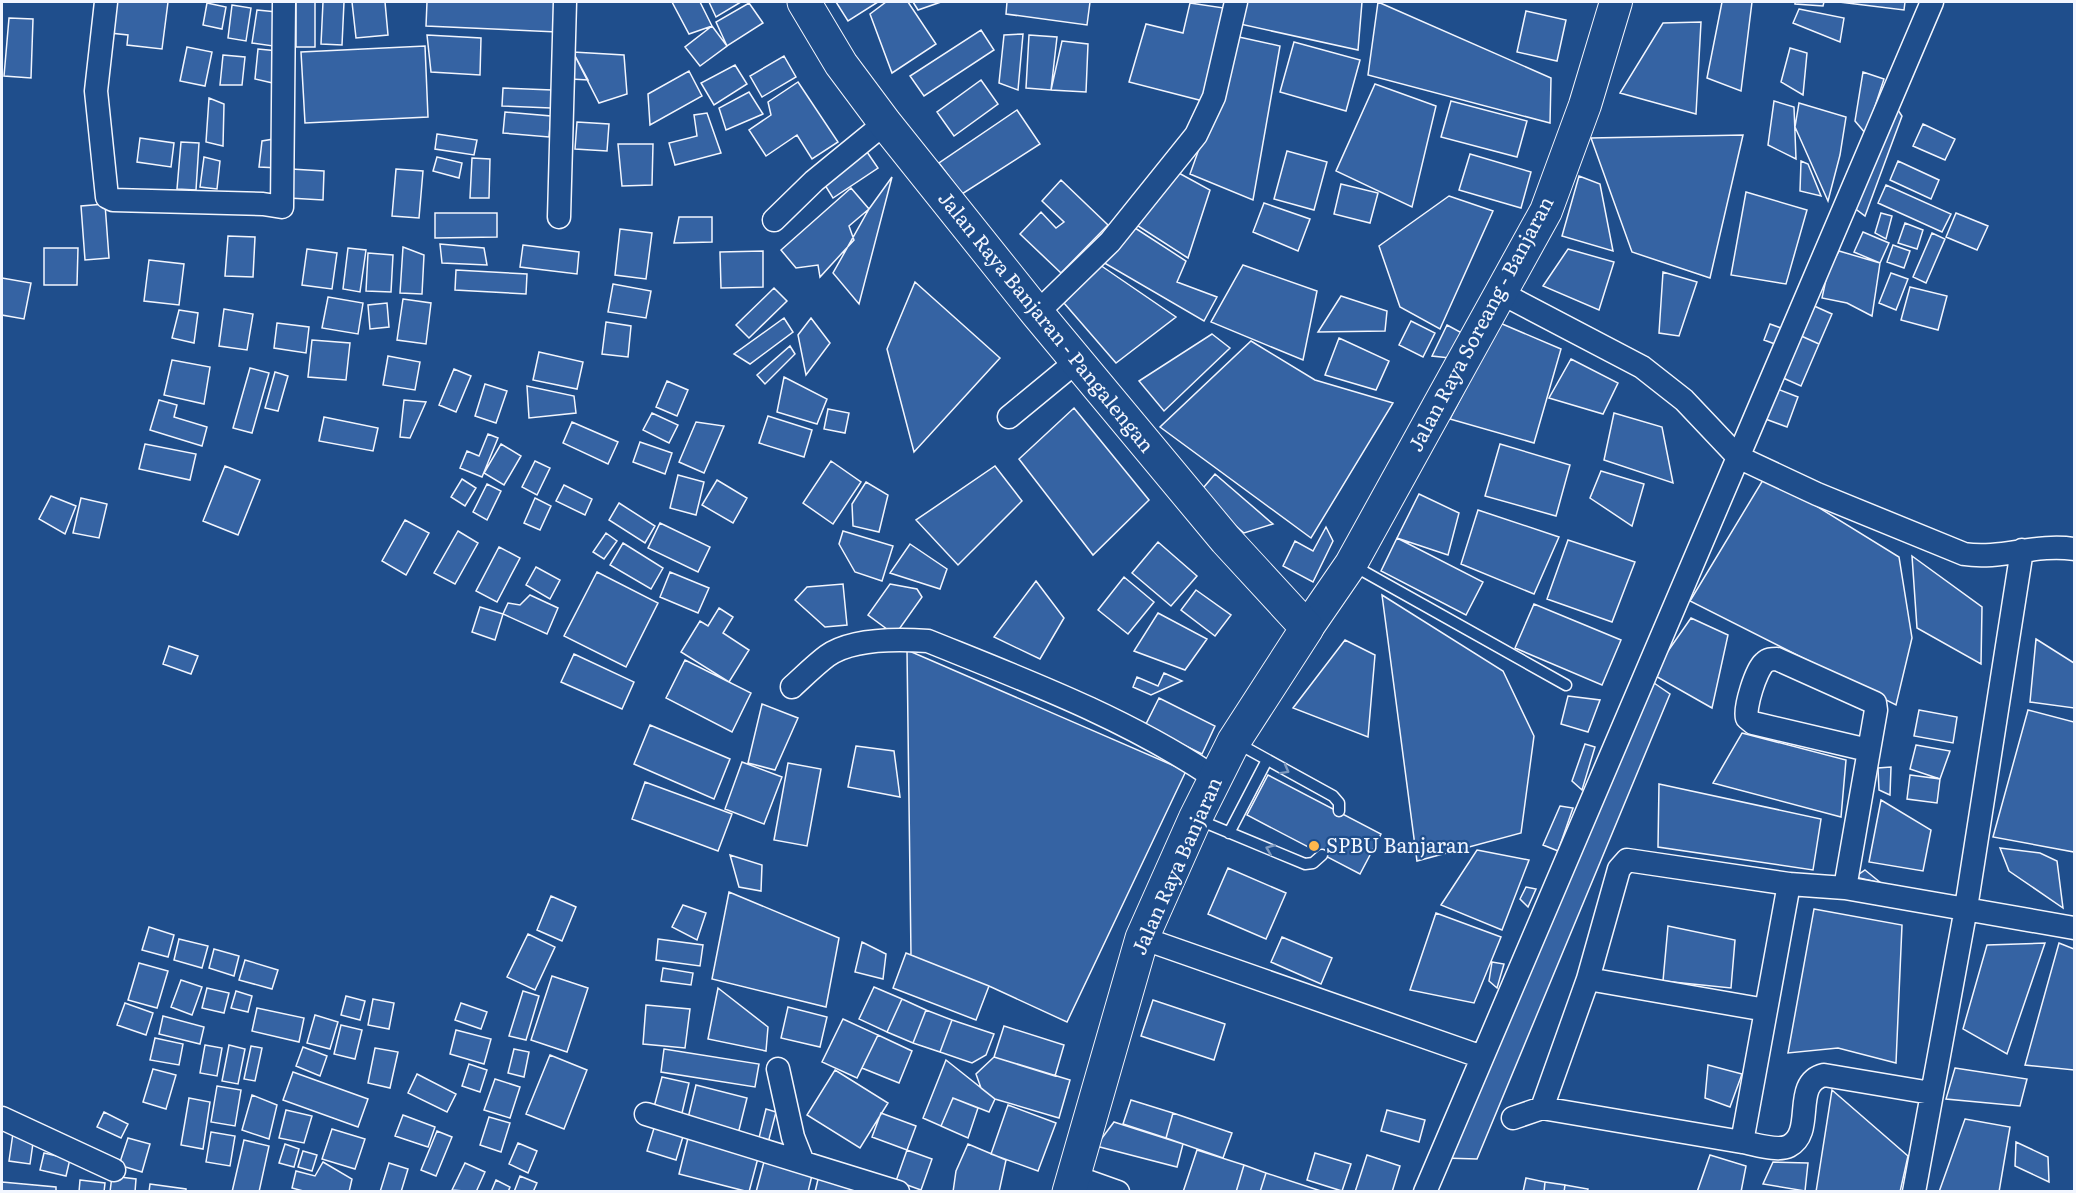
<svg xmlns="http://www.w3.org/2000/svg" width="2076" height="1193" font-family="Literata,serif">
  <style>
    .building { fill: #3563a3; stroke: #f2f6ff; stroke-width: 1.5 }
    .lines { fill: none; stroke-linecap: round; stroke-linejoin: round }
    .lane-casing { stroke: #f2f6ff; stroke-width: 13 }
    .street-casing { stroke: #f2f6ff; stroke-width: 25 }
    .secondary-casing { stroke: #f2f6ff; stroke-width: 34 }
    .primary-casing { stroke: #f2f6ff; stroke-width: 35 }
    .lane { stroke: #1f4e8c; stroke-width: 10 }
    .street { stroke: #1f4e8c; stroke-width: 22 }
    .secondary { stroke: #1f4e8c; stroke-width: 32 }
    .primary { stroke: #1f4e8c; stroke-width: 33 }
    .oneway { stroke: #7e9ac0 }
    .poi-dot { fill: #ffb74d; stroke: #1f4e8c; stroke-width: 2 }
    .labels { text-anchor: middle; stroke-width: 4.5; stroke-linejoin: round; paint-order: stroke }
    .street-label { font-size: 20px; fill: #f2f6ff; stroke: #1f4e8c }
    .poi-label { font-size: 20px; fill: #f2f6ff; stroke: #1f4e8c; text-anchor: start }
  </style>
  <rect width="100%" height="100%" fill="#1f4e8c"/>
  <path class="building" d="M114,2H168L162,49L127,45L128,35L110,33Z
    M296,2H315V47H296Z
    M323,2H344L342,45L321,44Z
    M352,2H385L388,35L356,38Z
    M427,2H558L557,32L426,26Z
    M672,2H700L712,26L689,34Z
    M709,2H741L716,17Z
    M836,2H878L848,21Z
    M886,2H908L936,44L892,73L870,14Z
    M913,2H941L918,10Z
    M1007,2H1090L1087,25L1006,14Z
    M1244,2H1362L1358,50L1240,24Z
    M1378,2L1551,78L1550,123L1368,75Z
    M1722,2H1752L1741,91L1707,78Z
    M1795,2H1824L1823,6L1795,4Z
    M1839,2H1905L1904,10Z
    M207,3L226,7L222,29L203,25Z
    M749,3L763,23L727,46L716,22Z
    M1190,3L1224,8L1203,101L1129,82L1146,24L1183,33Z
    M232,5L251,8L246,41L228,38Z
    M1799,9L1844,18L1840,42L1793,23Z
    M257,10L277,12L273,46L252,43Z
    M1526,11L1566,20L1557,61L1517,52Z
    M9,18L33,19L31,78L4,76Z
    M1701,22L1696,114L1620,93L1663,23Z
    M712,26L727,46L700,66L685,47Z
    M981,30L994,50L924,96L910,76Z
    M1023,34L1018,90L999,83L1004,35Z
    M427,35L481,38L480,75L431,72Z
    M1029,35L1057,37L1051,90L1026,88Z
    M1239,37L1280,46L1253,200L1190,174Z
    M1062,41L1088,44L1086,92L1051,90Z
    M1294,42L1360,60L1346,111L1280,92Z
    M425,46L428,117L305,123L301,52Z
    M187,47L212,52L205,86L180,81Z
    M1790,48L1807,53L1803,95L1781,82Z
    M258,49L278,51L277,84L255,79Z
    M573,52L624,55L627,94L599,103Z
    M573,52L588,80L571,79Z
    M223,55L245,57L242,85H220Z
    M784,56L796,77L762,97L750,76Z
    M735,65L747,84L714,105L701,83Z
    M689,71L702,96L650,125L648,94Z
    M1863,72L1884,79L1866,134L1855,121Z
    M981,80L998,104L954,136L937,112Z
    M798,82L838,142L812,159L797,135L766,156L749,130L771,115L768,102Z
    M1375,84L1436,106L1412,207L1336,171Z
    M503,88L552,90L551,108L502,106Z
    M749,92L763,114L726,130L719,108Z
    M209,98L224,104L223,146L206,142Z
    M1451,101L1527,121L1517,157L1441,137Z
    M1774,101L1794,107L1796,159L1768,145Z
    M1799,103L1846,117L1840,155L1828,201L1795,127Z
    M1896,107L1902,116L1865,216L1853,207Z
    M1017,110L1040,144L962,194L939,163Z
    M505,112L551,116L549,137L503,133Z
    M707,113L721,153L675,165L669,143L697,136L694,115Z
    M577,122L609,124L607,151L575,149Z
    M1923,124L1955,139L1945,160L1913,146Z
    M437,134L477,140L474,155L435,149Z
    M1743,135L1710,278L1632,252L1591,138Z
    M140,138L174,143L171,167L137,162Z
    M280,138L279,168L259,167L262,141Z
    M181,142L199,143L196,190L177,189Z
    M618,144H653L652,185L622,186Z
    M1287,151L1327,162L1314,210L1274,199Z
    M867,152L878,168L833,198L823,182Z
    M1470,154L1531,172L1521,208L1459,190Z
    M204,157L220,161L217,189L200,187Z
    M437,157L462,163L459,178L433,171Z
    M472,158L490,159L489,198H470Z
    M1801,161L1808,164L1821,196L1800,191Z
    M1898,161L1939,180L1931,199L1890,180Z
    M291,169L324,171L323,200L289,198Z
    M396,169L423,171L419,218L392,216Z
    M1177,172L1210,190L1188,258L1135,224Z
    M1579,176L1600,184L1613,251L1562,236Z
    M892,177L859,304L833,273L869,209Z
    M1061,180L1108,225L1061,273L1020,234L1041,212L1056,228L1064,222L1042,201Z
    M1341,184L1378,193L1370,223L1334,214Z
    M1886,185L1951,214L1942,232L1878,203Z
    M851,188L869,209L849,226L854,240L820,277L818,265L796,268L781,250Z
    M1746,192L1807,210L1786,284L1731,275Z
    M1449,196L1493,211L1440,329L1400,307L1379,246Z
    M1264,203L1310,219L1298,251L1253,232Z
    M105,204L109,258L85,260L81,206Z
    M435,213H497V237L435,238Z
    M1881,213L1892,216L1886,239L1875,233Z
    M1956,213L1988,226L1977,250L1946,237Z
    M679,217H712V242L674,243Z
    M1905,223L1923,230L1917,249L1898,243Z
    M1132,226L1186,261L1177,282L1217,297L1204,321L1101,261Z
    M620,229L652,233L646,279L615,275Z
    M1863,232L1889,243L1880,263L1854,252Z
    M1932,233L1945,239L1926,283L1913,277Z
    M228,236L255,237L253,277L225,276Z
    M440,244L484,248L487,265L442,263Z
    M523,245L579,252L577,274L520,267Z
    M1893,245L1910,251L1904,268L1887,262Z
    M403,247L424,255L422,294L400,293Z
    M44,248H78L77,285H44Z
    M348,248L366,250L360,292L343,289Z
    M307,249L337,253L332,289L302,285Z
    M1568,249L1614,262L1599,310L1543,286Z
    M763,251V287L721,288L720,252Z
    M1839,251L1880,263L1872,316L1847,303L1822,298L1828,270Z
    M368,253L393,255L391,292L366,291Z
    M149,260L184,264L179,305L144,301Z
    M1100,265L1176,317L1116,363L1064,303Z
    M1243,265L1317,291L1303,360L1211,322Z
    M456,270L527,274L526,294L455,290Z
    M1663,272L1697,282L1679,336L1659,333Z
    M1891,273L1908,279L1896,310L1879,303Z
    M2,278L31,283L24,319L2,315Z
    M915,282L1000,358L914,452L887,349Z
    M613,284L651,291L646,318L608,312Z
    M1910,287L1947,296L1938,330L1901,320Z
    M774,288L787,301L749,338L736,325Z
    M1341,296L1387,311L1385,331L1318,332Z
    M328,297L363,303L358,334L322,328Z
    M403,299L431,303L426,344L397,340Z
    M387,303L389,327L370,329L368,305Z
    M1812,305L1832,314L1819,344L1799,335Z
    M224,309L253,314L247,350L219,346Z
    M179,310L198,313L194,343L172,338Z
    M784,318L793,332L750,364L734,354Z
    M811,318L830,343L806,375L798,335Z
    M1411,321L1435,333L1423,357L1399,345Z
    M606,322L631,326L628,357L602,354Z
    M277,323L309,327L306,353L274,348Z
    M1500,323L1561,349L1534,443L1450,419Z
    M1770,324L1781,328L1775,344L1764,340Z
    M1447,325L1462,333L1450,358L1432,356Z
    M1212,334L1230,348L1164,411L1139,381Z
    M1799,335L1819,344L1801,386L1781,377Z
    M1339,338L1389,361L1376,390L1325,375Z
    M312,340L350,343L346,380L308,377Z
    M1251,341L1315,380L1393,403L1311,538L1160,427Z
    M790,346L795,354L765,384L757,375Z
    M539,352L583,362L577,389L533,380Z
    M388,356L420,362L415,390L383,385Z
    M1571,359L1618,383L1603,414L1549,398Z
    M172,360L210,367L204,404L164,395Z
    M250,368L269,373L252,433L233,428Z
    M454,369L471,376L456,412L439,405Z
    M275,372L288,376L278,411L265,408Z
    M784,377L827,399L817,424L777,412Z
    M667,381L688,390L677,416L656,407Z
    M485,384L507,391L496,423L475,416Z
    M527,386L574,396L576,413L529,418Z
    M1772,387L1798,397L1787,427L1760,417Z
    M159,400L177,405L174,417L207,427L202,446L150,430Z
    M404,400L426,402L410,438L400,437Z
    M1074,408L1149,500L1093,555L1019,459Z
    M828,409L849,413L845,433L824,429Z
    M652,413L678,425L669,443L643,430Z
    M1614,413L1662,427L1673,483L1604,460Z
    M768,416L812,430L804,457L759,443Z
    M324,417L378,428L373,451L319,441Z
    M572,422L618,442L608,464L563,443Z
    M696,422L724,426L704,473L679,462Z
    M488,434L498,438L482,477L460,468L467,451L479,456Z
    M640,442L672,453L665,474L633,462Z
    M145,444L196,454L190,480L139,469Z
    M501,444L521,456L504,485L484,473Z
    M1500,444L1570,465L1556,516L1485,496Z
    M535,461L550,468L537,495L522,487Z
    M831,461L861,482L833,524L803,503Z
    M225,466L260,480L238,535L203,521Z
    M995,466L1022,501L958,565L916,520Z
    M1601,471L1644,484L1632,526L1590,498Z
    M1215,474L1273,524L1244,533L1198,494Z
    M678,475L704,482L696,515L670,508Z
    M1766,475L1899,557L1912,638L1896,705L1690,601Z
    M462,479L476,488L465,506L451,497Z
    M717,480L747,498L733,523L702,505Z
    M866,482L888,495L879,532L853,526L852,504Z
    M487,484L501,491L487,520L473,512Z
    M564,485L592,499L585,515L556,501Z
    M1419,494L1459,513L1448,555L1397,538Z
    M51,496L76,506L65,534L39,519Z
    M81,498L107,504L99,538L73,533Z
    M535,498L551,506L540,530L524,523Z
    M619,503L655,526L645,543L609,520Z
    M1478,510L1559,537L1534,594L1461,564Z
    M405,520L429,533L406,575L382,561Z
    M660,523L710,547L698,572L648,548Z
    M1326,527L1333,541L1313,582L1283,566L1295,541L1313,551Z
    M458,531L478,543L455,584L434,573Z
    M843,531L893,546L882,581L855,572L839,544Z
    M606,533L617,541L604,559L593,552Z
    M1397,538L1483,582L1466,615L1381,571Z
    M1568,540L1635,562L1612,622L1547,599Z
    M1158,542L1197,576L1171,606L1132,573Z
    M623,543L663,568L651,589L610,565Z
    M910,544L947,569L940,589L890,573Z
    M499,547L520,558L497,602L476,591Z
    M1912,556L1982,607L1981,664L1917,628Z
    M536,567L560,580L550,599L526,585Z
    M597,572L658,603L626,667L564,636Z
    M670,572L709,588L698,613L660,597Z
    M1124,577L1154,602L1128,634L1098,610Z
    M1036,581L1064,618L1040,659L994,637Z
    M843,584L847,625L825,627L795,600L807,587Z
    M890,584L917,589L922,597L895,635L868,615Z
    M1196,590L1231,615L1215,636L1181,610Z
    M530,595L558,608L547,634L503,614L508,603L520,605Z
    M1382,595L1503,671L1534,736L1521,833L1417,861Z
    M1534,604L1621,640L1602,685L1515,648Z
    M480,607L503,614L495,640L472,632Z
    M719,608L733,617L723,633L749,650L729,682L681,652L700,621L708,626Z
    M1158,613L1207,639L1185,670L1134,651Z
    M1691,618L1728,635L1712,708L1652,674Z
    M2036,639L2074,663V708L2030,702Z
    M1345,640L1375,655L1368,737L1293,708Z
    M169,646L198,656L191,674L163,664Z
    M907,650L1186,771L1067,1022L989,986L911,955Z
    M574,654L634,682L622,709L561,682Z
    M685,660L751,693L732,732L666,698Z
    M1164,673L1182,681L1151,695L1133,687L1137,677L1158,686Z
    M1654,683L1670,694L1477,1159L1444,1158Z
    M1568,696L1600,700L1588,732L1561,724Z
    M1159,698L1215,726L1202,754L1145,726Z
    M762,704L798,718L775,770L748,763Z
    M1919,710L1957,717L1953,743L1914,736Z
    M2028,710L2074,722V852L1993,837Z
    M650,725L730,759L714,799L634,764Z
    M1742,733L1846,760L1841,817L1713,783Z
    M1585,744L1595,747L1582,790L1572,781Z
    M1916,745L1950,751L1940,779L1910,769Z
    M856,746L894,751L900,797L848,787Z
    M742,762L782,777L764,824L725,809Z
    M788,763L821,769L807,846L774,840Z
    M1891,767L1890,795L1879,790L1878,768Z
    M1268,775L1381,834L1360,874L1247,815Z
    M1910,775L1940,779L1937,803L1907,799Z
    M645,782L732,814L718,851L632,819Z
    M1659,784L1821,819L1813,870L1658,847Z
    M1881,800L1931,830L1923,871L1869,862Z
    M1560,806L1573,808L1558,851L1543,845Z
    M2000,848L2040,853L2057,861L2063,908L2009,871Z
    M1477,850L1529,860L1502,930L1441,905Z
    M730,855L762,865L761,891L739,887Z
    M1228,868L1286,893L1266,939L1208,914Z
    M1865,870L1881,883L1855,877Z
    M1526,887L1536,889L1528,907L1520,899Z
    M729,892L839,938L826,1007L712,979Z
    M551,896L576,907L562,941L537,930Z
    M683,905L706,913L697,940L672,927Z
    M1814,909L1902,925L1896,1063L1838,1048L1788,1053Z
    M1436,913L1501,937L1474,1003L1410,990Z
    M1668,926L1735,940L1731,988L1663,981Z
    M149,927L174,935L168,957L142,950Z
    M528,934L555,947L535,990L507,977Z
    M1282,937L1332,958L1321,984L1271,962Z
    M179,939L208,946L202,968L174,960Z
    M658,939L703,945L700,966L656,960Z
    M862,942L886,954L883,979L855,972Z
    M2045,943L2007,1054L1963,1029L1987,945Z
    M2059,943L2074,949V1070L2025,1065Z
    M214,949L239,956L234,976L209,968Z
    M906,953L989,986L976,1020L893,988Z
    M245,960L278,970L272,989L239,980Z
    M1492,962L1504,964L1497,988L1489,981Z
    M139,963L168,971L157,1008L128,1000Z
    M663,968L693,973L691,985L661,981Z
    M552,976L588,988L567,1052L531,1040Z
    M181,980L202,987L192,1015L171,1007Z
    M874,987L902,999L887,1032L859,1019Z
    M207,988L229,993L224,1013L202,1008Z
    M718,988L768,1027L766,1051L708,1039Z
    M236,991L252,996L248,1012L231,1008Z
    M523,991L539,996L526,1040L509,1036Z
    M346,996L365,1001L360,1020L341,1015Z
    M373,999L394,1003L389,1029L368,1025Z
    M902,999L926,1010L913,1043L887,1032Z
    M1153,1000L1225,1024L1214,1060L1141,1036Z
    M125,1003L153,1013L146,1035L117,1025Z
    M461,1003L487,1012L481,1029L455,1020Z
    M646,1005L690,1009L685,1048L643,1044Z
    M788,1007L827,1017L820,1047L781,1038Z
    M257,1008L304,1018L299,1042L252,1031Z
    M926,1010L952,1020L940,1052L913,1043Z
    M315,1015L338,1022L330,1049L307,1043Z
    M163,1016L204,1027L200,1044L159,1034Z
    M843,1019L878,1035L857,1078L822,1062Z
    M952,1020L994,1034L986,1055L972,1063L940,1052Z
    M341,1025L362,1030L355,1059L334,1054Z
    M1004,1026L1064,1045L1055,1076L994,1057Z
    M456,1030L491,1039L484,1064L450,1054Z
    M878,1035L912,1051L899,1083L862,1068Z
    M155,1038L183,1044L179,1065L150,1060Z
    M205,1045L222,1048L217,1076L200,1073Z
    M229,1045L245,1049L238,1084L222,1081Z
    M251,1046L262,1048L255,1081L244,1079Z
    M303,1047L327,1056L320,1076L296,1066Z
    M375,1048L398,1052L390,1088L368,1083Z
    M514,1049L529,1052L524,1077L508,1073Z
    M664,1049L759,1064L755,1087L661,1072Z
    M550,1055L587,1070L564,1129L526,1114Z
    M994,1057L1070,1080L1059,1118L995,1099L981,1088L976,1074Z
    M946,1060L995,1099L989,1112L953,1098L941,1126L923,1118Z
    M469,1064L487,1070L480,1092L462,1086Z
    M1708,1065L1742,1074L1730,1107L1705,1098Z
    M1955,1068L2027,1079L2020,1106L1946,1099Z
    M153,1069L176,1075L166,1109L143,1102Z
    M835,1070L888,1103L860,1148L807,1115Z
    M293,1072L368,1099L358,1127L283,1100Z
    M417,1074L456,1094L447,1112L408,1093Z
    M662,1077L689,1083L682,1113L654,1107Z
    M495,1079L520,1087L510,1118L484,1110Z
    M696,1085L747,1098L738,1134L687,1122Z
    M217,1086L241,1090L235,1126L211,1122Z
    M1832,1090L1908,1156L1900,1192H1816Z
    M252,1095L277,1105L269,1139L242,1130Z
    M189,1098L210,1102L203,1149L181,1145Z
    M953,1098L978,1108L968,1138L941,1126Z
    M1131,1100L1173,1113L1166,1138L1123,1124Z
    M1008,1105L1056,1123L1038,1171L991,1154Z
    M766,1109L776,1112L768,1143L758,1142Z
    M286,1110L312,1116L304,1143L279,1138Z
    M1387,1110L1425,1120L1419,1142L1381,1131Z
    M104,1112L128,1124L121,1138L97,1127Z
    M881,1113L916,1126L907,1150L872,1137Z
    M1173,1113L1232,1133L1223,1158L1166,1138Z
    M403,1115L435,1127L428,1147L395,1136Z
    M489,1117L510,1123L501,1152L480,1145Z
    M1965,1119L2010,1127L1999,1192H1939Z
    M1114,1122L1183,1144L1177,1167L1096,1146Z
    M655,1125L684,1133L676,1160L647,1151Z
    M332,1129L365,1139L355,1169L322,1159Z
    M437,1131L452,1137L436,1176L421,1170Z
    M211,1132L235,1136L230,1166L206,1162Z
    M13,1133L34,1136L30,1164L9,1161Z
    M128,1138L150,1144L142,1172L119,1165Z
    M688,1138L758,1158L749,1192L679,1174Z
    M244,1140L269,1146L259,1192H232Z
    M2016,1142L2048,1157L2049,1182L2015,1166Z
    M518,1143L537,1151L528,1173L509,1164Z
    M285,1144L299,1149L294,1167L279,1163Z
    M968,1144L1006,1160L999,1192H953L956,1171Z
    M907,1150L932,1159L921,1190L896,1181Z
    M1197,1150L1244,1165L1236,1192H1183Z
    M303,1151L317,1155L312,1171L298,1167Z
    M44,1153L70,1159L66,1176L40,1170Z
    M1315,1153L1351,1164L1342,1191L1307,1180Z
    M1367,1155L1400,1166L1392,1192H1355Z
    M1710,1155L1746,1166L1741,1192H1697Z
    M765,1158L813,1171L808,1192H756Z
    M323,1162L352,1179L349,1192H307L292,1188L296,1171L315,1176Z
    M1773,1162L1808,1163L1805,1191L1763,1184Z
    M389,1163L408,1169L401,1192H380Z
    M465,1163L485,1172L476,1192L452,1190Z
    M1244,1165L1266,1173L1260,1192H1236Z
    M1266,1173L1324,1192H1260Z
    M819,1175L857,1185L855,1192H815Z
    M112,1176L136,1179L135,1192H110Z
    M520,1176L537,1183L533,1192H514Z
    M1526,1178L1545,1182L1544,1192H1523Z
    M80,1180L105,1183L104,1192H79Z
    M496,1180L510,1187L508,1192H491Z
    M2,1182L56,1187V1192H2Z
    M1545,1182L1565,1185L1564,1192H1544Z
    M150,1184L186,1189V1192H149Z
    M1565,1185L1588,1189L1587,1192H1564Z"/>
  <g class="lines">
    <defs>
      <path id="lane" d="M1354,566L1566,685
        M1237,743L1333,796L1339,803V811
        M1199,820L1305,864L1313,863L1322,855
        M1229,833L1267,760"/>
      <path id="street" d="M106,2L96,91L107,197L113,200L263,204L282,207L284,2
        M559,217L565,2
        M774,220L814,181L885,123
        M1501,293L1642,367L1684,400L1738,457L1817,494L1964,554C2001,560 2036,543 2074,549
        M1037,313L1110,242L1196,135L1214,97L1236,2
        M1009,417L1077,361
        M792,687C803,677 815,665 827,656C852,638 899,639 928,641C1027,681 1126,718 1215,778
        M1868,750L1753,723L1747,718C1744,708 1756,670 1764,663C1768,659 1772,659 1777,659L1875,703L1876,710L1845,888L2074,928
        M1789,884L1845,888
        M1142,938L1482,1057
        M1588,979L1766,1010
        M778,1069L793,1137L802,1160
        M646,1114L898,1192
        M2,1118L114,1170
        M1513,1118L1542,1108L1588,979L1619,869L1627,860L1789,884L1742,1142L1542,1108
        M1742,1142C1755,1144 1777,1152 1789,1146C1816,1132 1791,1083 1824,1075L1931,1093
        M1073,1176L1118,1192
        M1425,1192L1932,2
        M1914,1192L1966,908L2022,550"/>
      <path id="secondary" d="M1307,628L1351,564L1546,211L1585,105L1616,2"/>
      <path id="primary" d="M804,2L841,64L885,123L1037,313L1226,540L1307,628L1234,741L1195,819L1142,938L1069,1192"/>
    </defs>
    <use href="#lane" class="lane-casing"/>
    <use href="#street" class="street-casing"/>
    <use href="#secondary" class="secondary-casing"/>
    <use href="#primary" class="primary-casing"/>
    <use href="#lane" class="lane"/>
    <use href="#street" class="street"/>
    <use href="#secondary" class="secondary"/>
    <use href="#primary" class="primary"/>
  </g>
  <defs><path id="oneway-chevron" d="M-2-3.5L2.5 0L-2 3.5" fill="none" stroke-width="1.6" stroke-linecap="round" stroke-linejoin="round" transform="scale(1.5)"/></defs>
  <g class="oneway">
    <use href="#oneway-chevron" transform="translate(1285 770) rotate(29)"/>
    <use href="#oneway-chevron" transform="translate(1270 849) rotate(-158)"/>
  </g>
  <circle class="poi-dot" cx="1314" cy="846" r="6"/>
  <g class="labels">
    <g class="street-label">
      <text transform="translate(1046 322) rotate(51)" y="7">Jalan Raya Banjaran - Pangalengan</text>
      <text transform="translate(1481 324) rotate(-62)" y="7">Jalan Raya Soreang - Banjaran</text>
      <text transform="translate(1177 866) rotate(-66)" y="7">Jalan Raya Banjaran</text>
    </g>
    <g class="poi-label">
      <text x="1326" y="853">SPBU Banjaran</text>
    </g>
  </g>
  <rect width="2076" height="1193" fill="none" stroke="#f2f6ff" stroke-width="6"/>
</svg>
